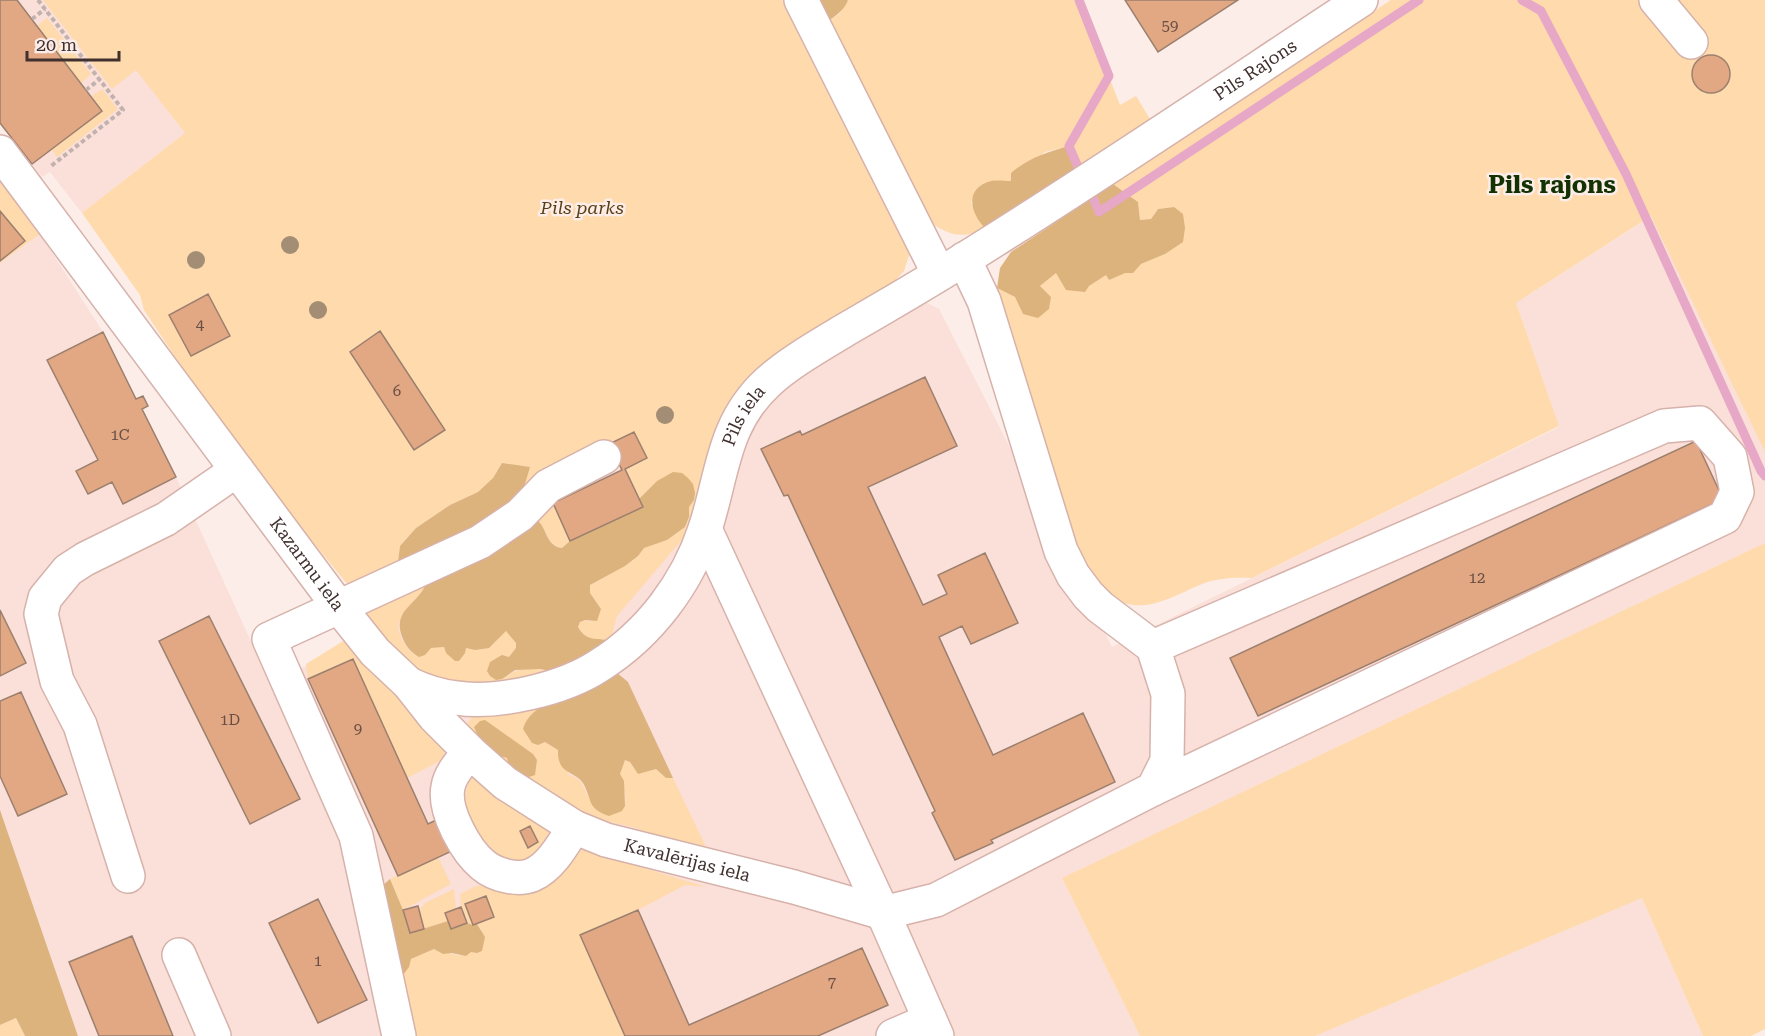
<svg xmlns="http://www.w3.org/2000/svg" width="1765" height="1036" font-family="'Roboto Serif',serif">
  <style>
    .built { fill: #fbdfd9 }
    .green { fill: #fedaac }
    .forest { fill: #dcb37d }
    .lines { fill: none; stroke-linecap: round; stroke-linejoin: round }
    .stream { stroke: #e7a7c6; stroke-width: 9 }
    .building { fill: #e2a783; stroke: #9c806f; stroke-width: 1.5 }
    .minor-casing { stroke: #d6b2ab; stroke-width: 36 }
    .path { stroke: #c1b2ae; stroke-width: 4; stroke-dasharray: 4.5 3; stroke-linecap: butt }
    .minor { stroke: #fff; stroke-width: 33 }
    .tree { fill: #a38d74 }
    .labels { text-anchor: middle; stroke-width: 5; stroke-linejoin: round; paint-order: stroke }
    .number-label { font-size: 15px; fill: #684e44 }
    .street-label { font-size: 18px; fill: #40312f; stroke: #fcede9 }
    .park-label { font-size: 18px; font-style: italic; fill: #5a3e14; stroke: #fcede9 }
    .district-label { font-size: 24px; font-weight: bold; fill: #133204; stroke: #fcede9 }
  </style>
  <rect width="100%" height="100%" fill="#fcede9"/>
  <path class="built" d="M0,0H84L185,133L82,213L50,172L42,177L0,123Z
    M1652,216L1765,452V543L1062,878L1140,1036H78L0,810V263L40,234L103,332L136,399L143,396L148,406L142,409L176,477L269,681L352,648L525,484L891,285L939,309L1112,647L1559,427L1516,303Z
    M1642,898L1703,1036H1315Z"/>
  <path class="green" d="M43,0H782L910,252L904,271L891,285L743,385L727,406L717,425L709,449L698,501L687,534L617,616L610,643C596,636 588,644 578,627L580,622L585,620L590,622L601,609L590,593V585L625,566L638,556L643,548L667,540L685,527L689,517V507L694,500L657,481L639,499L625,469L647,458L634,432L522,490L502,463L493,478L478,492L450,505L416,528L400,546L398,562L348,585L237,450L144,310L140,295L82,213L185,133L136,70L112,89Z
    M848,0H1079L1120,105L1136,96L1150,119L1078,167L1069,146L1045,152L1011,181C987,181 981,180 971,203L985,228C958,243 941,231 920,214L825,23L839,14Z
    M1391,0H1765V452L1651,216L1516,303L1559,426L1252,578C1235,577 1217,578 1202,584C1166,599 1140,619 1103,592C1095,585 1088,576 1081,568L996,304L997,288L1015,297L1023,314L1040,286L1056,273L1089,286L1106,274L1109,280L1141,264L1165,254L1174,207L1158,209L1151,219L1140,220L1138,202L1113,184Z
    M47,18L91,74L81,83L37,26Z
    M102,89L118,109L57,157L52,150L102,111L92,96Z
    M0,180L40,234L0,263Z
    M553,503L570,541L563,548C544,546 548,525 534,518Z
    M1765,543V1029L1751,1036H1703L1642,898L1315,1036H1140L1062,878Z
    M427,581C418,610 378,615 412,653L431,648L444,647L446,653L466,648L475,650L495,643L501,634L506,631L516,643V648L509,657L507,676C520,666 541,669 556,672C511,687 436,692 398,657C385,645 374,628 363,614Z
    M345,640L449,746L444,751V759L407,778L308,679L306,664Z
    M542,706L532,714L545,742L558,750L569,775C580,778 583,784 587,795L626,801C624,791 624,783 620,774L625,760L630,762L633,768L648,771L656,769L666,778H673L707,849L675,844L633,827L591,818L535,792L467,728L468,722L475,714Z
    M476,772L550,829L552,837L544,857L508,863C483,842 447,806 476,772Z
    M578,846L596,847L628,863L706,887L685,885L638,910L581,935L625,1036H403V975L411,959L434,949C443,954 450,952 459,956L481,929L477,924L494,917L485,896L465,904L473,925L467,923L461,907L460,894L476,886L488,885Z
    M438,857L451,884L403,910L390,879Z
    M454,889L456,909L445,913L448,921L424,929L419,910L425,903Z
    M16,1018L25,1036H0V1025Z"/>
  <path class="forest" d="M814,0H848C844,11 834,17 825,23Z
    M1069,146L1078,167L985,228C970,213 964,188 991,181C996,180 1005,181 1011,181V173C1029,158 1047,152 1069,146Z
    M1113,184L1138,202L1140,220L1151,219L1158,209L1174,207L1183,214L1185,228L1183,242L1165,254L1141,264L1133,273H1125L1109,280L1106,275L1089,286L1085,292L1066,290L1056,273L1040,286L1051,297L1049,309L1038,318L1023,314L1015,297L997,288L1000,268L1011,252Z
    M502,463L530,467L525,484L512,506L484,530L398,562L400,546L416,528L450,505L478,492L493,478Z
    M673,472L682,473L688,478L693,484L695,493L694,500L689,507V517L685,527L667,540L644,548L638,556L625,566L590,585V593L601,609L597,621L585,620L580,622L578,627C586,641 594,638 607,640L610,643L556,672L540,669L515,670L502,679L496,680L490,676L487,671L490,662L502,655L509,657L516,648V643L506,631L489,648L475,650L466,648L465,653L459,661H455L446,653L444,647L431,648L425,655L419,657C411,652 407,648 403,639C390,609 419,606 427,581L534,518C548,525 544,546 562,548L570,541L639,499L657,481Z
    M616,672L628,682L673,778H666L656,769L638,774L630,762L625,760L620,774L624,781L625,806L622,811L609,816C586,808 593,800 583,783C574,770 557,775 558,750L545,742L538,745L532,743L523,729C531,702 565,699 587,690C598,685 606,680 616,672Z
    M485,720L533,754L537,760L535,775L523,779L509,767L507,758C493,755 479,741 474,727L480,721Z
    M0,810L78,1036H25L16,1018L0,1025Z
    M390,879L403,910L410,933L448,921L451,929L467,923L473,925L477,924L485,937L482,951L477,953L471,952L466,956L452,953L443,954L434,949L411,959L409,967L403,975L380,888Z"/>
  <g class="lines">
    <path class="stream" d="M1522,0L1541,11L1626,174L1761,471L1765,476
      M1078,167L1069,146L1109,76L1079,0
      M1094,200L1099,212L1419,0"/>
  </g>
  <path class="building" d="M0,0H17L102,111L32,164L0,123Z
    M1125,0H1238L1158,52Z
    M1692 74a19 19 0 1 1 38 0a19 19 0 1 1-38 0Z
    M0,211L25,241L0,261Z
    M208,294L230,336L191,356L169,315Z
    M380,331L445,430L414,450L350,352Z
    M103,332L136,399L143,396L148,406L142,409L176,477L123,504L112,482L88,494L76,471L98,460L47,360Z
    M925,377L957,446L868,487L923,605L947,594L938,575L985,553L1018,623L971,644L962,626L939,637L993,755L1083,713L1115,782L991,840L993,843L955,860L932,813L935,811L788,495L784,496L761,449L800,431L802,435Z
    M634,432L647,458L625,469L643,507L570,541L553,503L622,470L609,444Z
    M1696,441L1723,499L1258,716L1230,658Z
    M0,610L26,663L0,676Z
    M209,616L300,799L250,824L159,641Z
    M353,659L428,824L438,819L452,851L398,876L308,679Z
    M21,692L67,794L18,816L0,776V701Z
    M530,826L538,842L528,848L520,831Z
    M486,896L494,917L473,925L465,904Z
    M318,899L367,1000L318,1023L269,923Z
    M418,906L424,929L410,933L403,910Z
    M461,907L467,923L451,929L445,913Z
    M638,910L689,1025L862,948L888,1005L818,1036H625L580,935Z
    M132,936L173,1036H99L69,962Z"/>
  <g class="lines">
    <defs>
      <g id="minor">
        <path d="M801,0L939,274"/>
        <path d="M1656,0L1691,42"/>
        <path id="s1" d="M0,152L339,607L375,652L409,684L435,717L470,752L505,783L574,827L606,840L794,887L883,913L936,900L1153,789L1167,761L1168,694L1153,647L1100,607L1088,595L1073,575L1061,551L984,301L964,259"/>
        <path d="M705,529L883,913L937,1036"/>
        <path id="s2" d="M409,684C424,691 439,696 456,698C499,704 564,689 600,665C649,634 687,584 705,529C723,475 722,424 768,382C790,362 819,346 845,330C885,307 924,284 963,260C1098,176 1229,87 1361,0"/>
        <path d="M470,752C461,762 450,774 448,787C443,811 466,851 483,865C495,875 517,881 532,875C551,867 564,843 574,827"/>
        <path d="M1153,789L1725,517L1737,492L1730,457L1700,423L1664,426L1153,647"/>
        <path d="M128,876L80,725L57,681L41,614L45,598L68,570L85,559L166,519L237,470"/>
        <path d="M179,955L214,1036"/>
        <path d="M399,1036L356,836L269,639L480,542L520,515L548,486L604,457"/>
        <path d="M893,1036L930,1020"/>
      </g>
    </defs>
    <use href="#minor" class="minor-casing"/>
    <path class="path" d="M38,0L123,110L51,166
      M32,19L45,9
      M86,90L100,79"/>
    <use href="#minor" class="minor"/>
  </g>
  <g class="tree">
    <circle cx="290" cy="245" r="9"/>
    <circle cx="196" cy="260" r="9"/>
    <circle cx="318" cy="310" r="9"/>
    <circle cx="665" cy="415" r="9"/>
  </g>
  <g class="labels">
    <g class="number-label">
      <text x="1170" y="31">59</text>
      <text x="200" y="330">4</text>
      <text x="397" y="396">6</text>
      <text x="120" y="440">1C</text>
      <text x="1477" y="583">12</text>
      <text x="230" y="725">1D</text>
      <text x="358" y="734">9</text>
      <text x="318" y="966">1</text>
      <text x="832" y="987">7</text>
    </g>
    <g class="street-label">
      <text dy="6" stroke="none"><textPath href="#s2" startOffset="1116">Pils Rajons</textPath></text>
      <text dy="6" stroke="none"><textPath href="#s2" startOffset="495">Pils iela</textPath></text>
      <text dy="6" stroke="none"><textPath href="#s1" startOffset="514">Kazarmu iela</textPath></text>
      <text dy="6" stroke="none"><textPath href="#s1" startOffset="1010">Kavalērijas iela</textPath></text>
    </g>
    <g class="park-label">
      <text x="582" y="214">Pils parks</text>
    </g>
    <g class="district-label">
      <text x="1552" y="193">Pils rajons</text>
    </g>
  </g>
  <path d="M27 51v9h92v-9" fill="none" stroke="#40312f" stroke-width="3"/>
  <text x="36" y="51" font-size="18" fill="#40312f" stroke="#fcede9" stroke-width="4.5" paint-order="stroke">20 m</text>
</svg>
